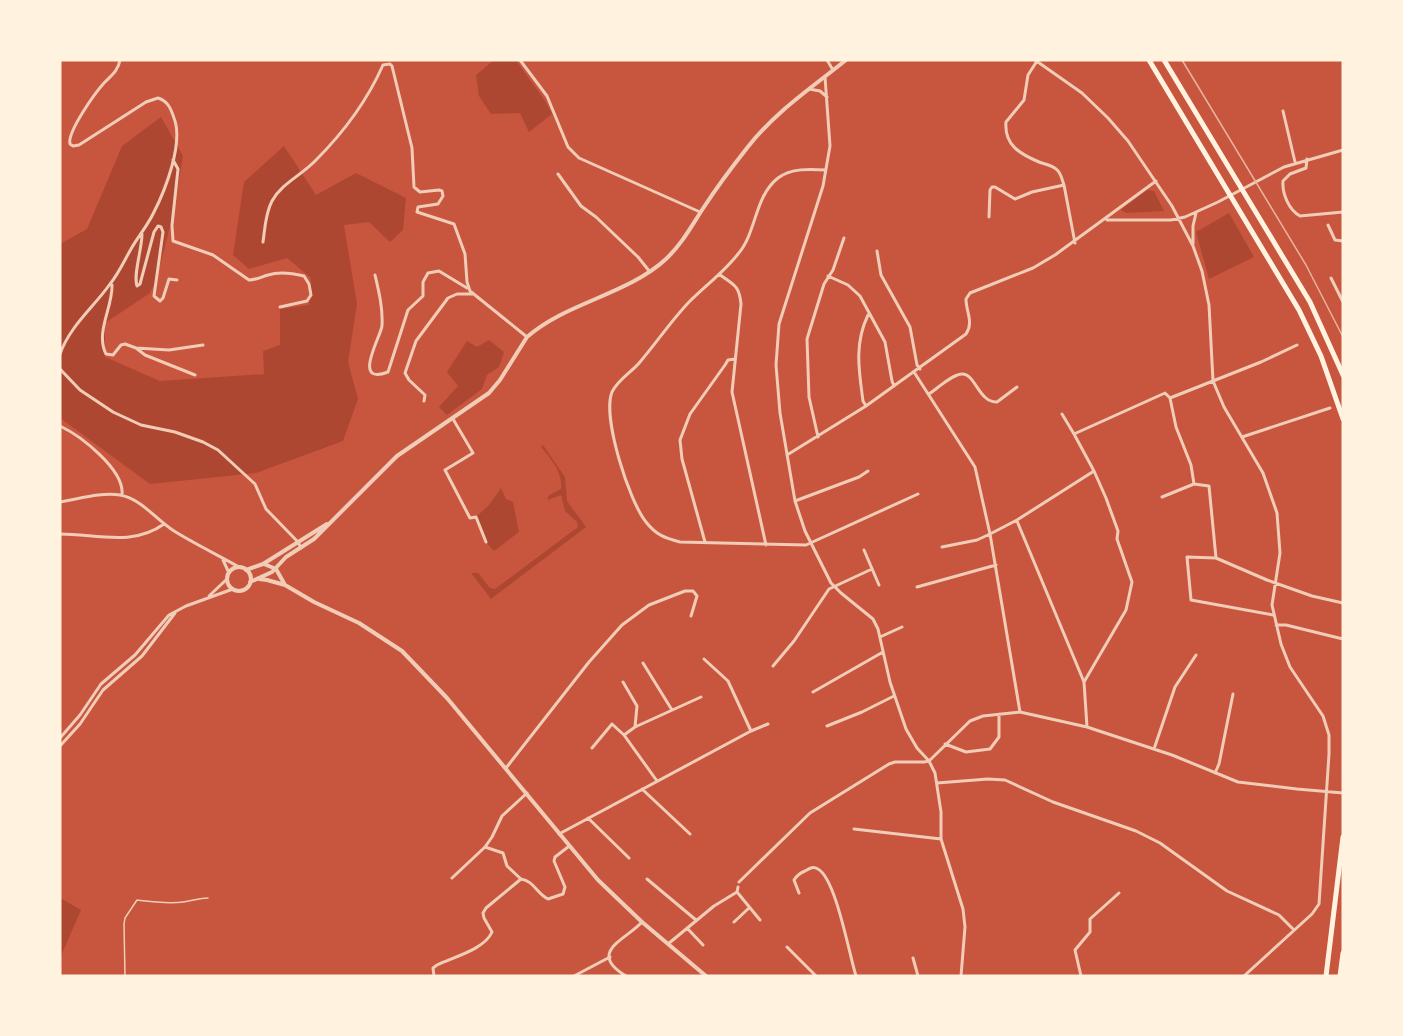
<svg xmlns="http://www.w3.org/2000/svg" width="1403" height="1036" font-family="Quicksand,sans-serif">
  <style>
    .green { fill: #ae4732 }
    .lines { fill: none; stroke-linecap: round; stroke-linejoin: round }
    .service { stroke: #f1ccb7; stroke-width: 1.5 }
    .minor { stroke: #f1ccb7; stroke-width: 3 }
    .tertiary { stroke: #f1ccb7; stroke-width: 4 }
    .motorway { stroke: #fff3e0; stroke-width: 5 }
    .rail { stroke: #e9b49f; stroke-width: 1.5 }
  </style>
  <rect width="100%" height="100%" fill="#c8553d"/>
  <path class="green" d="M494,60H516C528,79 543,94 552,114L529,132L520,113L491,114L479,96L476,75Z
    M161,117L183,156L174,210L157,278L150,293L105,323V357L160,381L264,374L263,351L280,345V309L309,305L311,278L287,258L249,269L233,255L244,182L284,146L316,195L356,173L406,198L403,230L390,242L369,222L344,225L357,304L348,362L358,399L343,441L256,473L150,484L60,418V244L87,229L122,146Z
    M1147,190L1154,191L1164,211L1126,213L1121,210Z
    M1229,213L1254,257L1209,279L1196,232Z
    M489,340L504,352L499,367L487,375L482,389L447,415L439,407L458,386L447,372L467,341L477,347Z
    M543,445L565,477L567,501L586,527L491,599L471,573H478L490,588L495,589L578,527L577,522L565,511L561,495L548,500V496L561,489C563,472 551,459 541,447Z
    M501,488L506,499L513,502L519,532L494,551L486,542L476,517L489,505Z
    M60,898L81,910L60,958Z"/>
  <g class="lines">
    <path class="service" d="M125,976L124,924L125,918L137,900C153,902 168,904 183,902C192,901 199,898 208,898"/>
    <path class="minor" d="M520,60L547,96L568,147L579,158L700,212
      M827,60L833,70
      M1035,60L1082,93L1108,118L1128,141L1172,206L1193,246L1202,271L1209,305L1213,381L1224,407L1263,473L1277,513L1280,553L1272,605L1281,644L1290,667L1323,716L1329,735V754L1319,904L1312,914L1244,976
      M1037,61L1028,75L1024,100L1006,122C1004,145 1020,154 1039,162C1044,164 1052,165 1056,169C1061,172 1062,180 1064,185
      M825,77L830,146L823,186L779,324L776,365L780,413L795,501L805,531L831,583L841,593L873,619L878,629L890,682L906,729L917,748L929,761L935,773L941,812V839L963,909L965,927L961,976
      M809,89L820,91L827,97
      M1283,111L1295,162
      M1307,159L1306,168L1290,174L1283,181C1282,194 1289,210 1300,216L1343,212
      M173,160L178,169L172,225L173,241L213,255L249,280C256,280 261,277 268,275C280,271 292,273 304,276L309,284L311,295L307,301L280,307
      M826,170C810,169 791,168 778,178C754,197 757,232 738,254C724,272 705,286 689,302C671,321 657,342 640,362C632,372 618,379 612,392C602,417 629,501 646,522C656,535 665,538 680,542L806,545L918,494
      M558,174L581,206L596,217L638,257L650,272
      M989,217L990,190L992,187H995L1015,199L1032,192L1064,185L1075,243
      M1107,220H1171L1185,217L1218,202L1284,167L1343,150
      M1328,225L1335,240L1343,241
      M142,234C142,249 133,275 137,286L140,284L154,232L158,226L161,227L163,232L154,296L160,301L163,298L169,279L177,280
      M263,242C265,229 265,214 272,201C282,183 302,175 316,160C344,132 367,101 383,65L390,64L392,66L412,148L414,187L420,192L439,190L442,191L443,196L438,204L418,207L417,212L454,224L465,254L467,282L470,291L527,337
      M1193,244V226L1196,213
      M877,251L881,275L910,327L917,365L920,369
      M719,274C733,285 739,284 741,304L732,392L766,545
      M375,275C379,292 383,308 382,326C381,336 351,386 388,372L408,310L423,296V282L428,273L439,271L467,288
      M828,276L848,285L860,296L885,342L892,381L894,386
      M1331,278L1343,302
      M112,285C113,307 95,332 106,354L113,355L121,345L125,344L136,348L145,355L195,375
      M136,348L169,350L203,345
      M60,354C70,326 93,308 110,284C119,273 124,261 131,249C138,237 147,226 153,214C165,191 184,143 174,118C171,109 168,101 158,98L146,102L79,145L73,146L70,144C67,132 95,93 104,83C112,75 118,71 120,60
      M60,369L80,390L113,412L141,425L175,432L203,442L218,450L255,484L266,509L298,542L301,548
      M914,372L975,467L990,534L977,540L942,547
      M929,394C938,388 951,375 962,374C975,373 979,403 997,402L1017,387
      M1170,398L1176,427L1191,465L1194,484L1209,486L1216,558
      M424,401L425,395L409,380L405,373L416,341L448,298L457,294H473
      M866,406L863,401C859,371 854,344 868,315
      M1062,414L1074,434
      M453,419L473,453L445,470L470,518L476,517L486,542
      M60,426C81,436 125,470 122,495
      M818,437L809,397L807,339L824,284L833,270L844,238
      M1242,437L1330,408
      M787,455L866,406L966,334C974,322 966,312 966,299L970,293L1033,268L1055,255L1156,181
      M1162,497L1194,484
      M795,501L859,477L868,471
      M60,502C79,499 101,492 120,495C142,499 156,520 174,531C195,544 218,555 239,567
      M1017,521L1084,682L1087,727
      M60,534C96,534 132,547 164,524
      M705,542L682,459L680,440L690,414L725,365L728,360L735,359
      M864,550L879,585
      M223,560L229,573
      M917,587L996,565
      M209,596L227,579
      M1273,615L1191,600L1187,557L1216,558L1267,580L1312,596L1343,603
      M1276,625H1286L1343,639
      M880,637L902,627
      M704,659L728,681L751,731
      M643,663L672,710
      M773,666L794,641L829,589L872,569
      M623,682L637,706L635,727
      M1084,682L1126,610L1132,582L1117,539L1118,531L1106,498L1094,471
      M813,692L883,652
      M1020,712L990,534L1017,520L1094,471L1074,434L1165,393L1170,398L1261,362L1297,345
      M827,726L862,712L894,696
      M624,735L635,727L701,697
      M60,738L80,715L101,684L135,655L169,615L186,606L233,589
      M945,744L966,752L990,749L999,737V714
      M60,746L80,724L103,690L142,656L175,613
      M592,748L612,724L624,735L657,781
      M1154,749L1175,687L1196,655
      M506,768L589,662L622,625L649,605L685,591H693L697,596L691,616
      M1215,773L1219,764L1233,694
      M937,783L988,779L1005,780L1053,802L1136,831L1160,843L1227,891L1279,915L1294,930
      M642,789L690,834
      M588,818L629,858
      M854,829L941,839
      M559,834L751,731L768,724
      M485,847L503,853L507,866L521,879
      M452,878L485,847L492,837L502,816L527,793
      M647,879L696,920
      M739,882L810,813L889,764L895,762H924L929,761L970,721L983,716L1020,712L1087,727L1172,755L1238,782L1297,789L1343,793
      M738,887L737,892L760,920
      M799,893L794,880C797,875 800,873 805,871C810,868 813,866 818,869C836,879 849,954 856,976
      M734,922L749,908
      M687,928L703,945
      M668,944L714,906L737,892
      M787,947L816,976
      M913,958L918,976
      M434,976L433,968L437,965C453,957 484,950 492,932L484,918L483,913L486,908L521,879C534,881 537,894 548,899L563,894L565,887L554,861L555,857L568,847
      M574,976L610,957
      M626,976C586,952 627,939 642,922
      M1081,976L1075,950L1090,932V919L1119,893"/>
    <path class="tertiary" d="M264,564L276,569L285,585
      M227 579a12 12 0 1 1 24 0a12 12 0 1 1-24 0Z
      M246,570L263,564L327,524
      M259,579L267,580L285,585L314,602L359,623L402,651L447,698L598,880L642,922L706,976
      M250,582L272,572L286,557L314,539L397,456L489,393L500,380L527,337C567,302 627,295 666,259C682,244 692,225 704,207C717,187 732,167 747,148C776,111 810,89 846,60"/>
    <path class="motorway" d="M1149,60L1299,310L1321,356L1343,419
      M1164,60L1310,302L1343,375
      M1326,976L1343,837
      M1340,976L1343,953"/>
    <path class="rail" d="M1182,60L1306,265L1343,337"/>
  </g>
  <rect width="1403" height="1036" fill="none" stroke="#fff3e0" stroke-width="123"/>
</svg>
